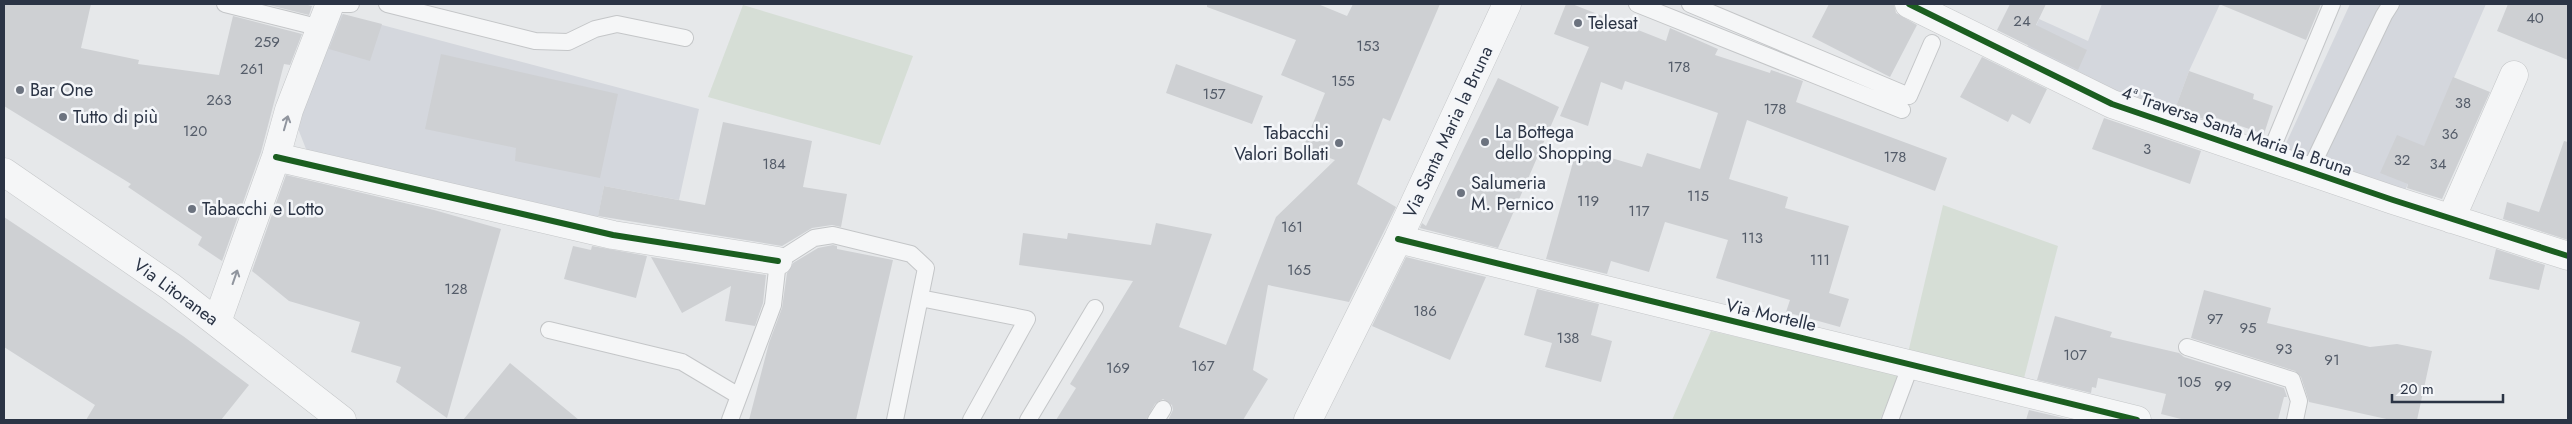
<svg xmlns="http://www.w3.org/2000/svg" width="2572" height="424" font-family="Jost,sans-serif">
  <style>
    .built { fill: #d4d7dd }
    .green { fill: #d6ded6 }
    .building { fill: #ced0d3 }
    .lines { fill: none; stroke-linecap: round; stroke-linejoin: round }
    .service-casing { stroke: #c4c6c8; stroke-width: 18 }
    .minor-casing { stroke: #c4c6c8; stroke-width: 29 }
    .tertiary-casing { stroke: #c4c6c8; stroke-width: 29 }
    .service { stroke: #f5f6f7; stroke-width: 16 }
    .minor { stroke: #f5f6f7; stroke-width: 28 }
    .tertiary { stroke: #f5f6f7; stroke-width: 28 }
    .cycleway-casing { stroke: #f4f6f9; stroke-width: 9 }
    .cycleway { stroke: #1b5e20; stroke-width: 6 }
    .oneway { stroke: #90959e }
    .poi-dot { fill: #6c737f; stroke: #f4f6f9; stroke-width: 2 }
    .labels { text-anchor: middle; stroke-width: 5; stroke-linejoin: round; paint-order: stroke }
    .number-label { font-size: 15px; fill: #545c69 }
    .poi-label { font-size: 18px; fill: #2b3445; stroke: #f4f6f9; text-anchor: start }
    .street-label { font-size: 18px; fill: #2b3445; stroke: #f4f6f9 }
  </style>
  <rect width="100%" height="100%" fill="#e6e8ea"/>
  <path class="built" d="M2102,4H2220L2189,71L2174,112L2103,86L2026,50L2039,19L2088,41Z
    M2350,4H2486L2404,193L2283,150Z
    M337,13L699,109L679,200L604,186L597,222L308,154L295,121Z"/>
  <path class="green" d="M743,5L913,56L880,145L708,97Z
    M1943,205L2058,246L2023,382L1908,353Z
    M1711,331L1899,374L1880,420H1672Z"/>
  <path class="building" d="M4,4H91L81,48L139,60L138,64L219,75L233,16L302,34L290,65L284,64L261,152L222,261L198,245L202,237L128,187L131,184L4,106Z
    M265,4H304L312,6L309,15Z
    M1207,4H1318L1347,16L1353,4H1440L1390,121L1383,118L1357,184L1396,207L1349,302L1268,285L1253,370L1268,379L1243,420H1168L1173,410L1172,405L1163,399L1155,404L1146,420H1056L1076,388L1070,384L1133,281L1019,265L1023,233L1067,239L1068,233L1151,245L1156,223L1212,234L1179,327L1226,345L1276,217L1335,160L1303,148L1325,93L1281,75L1296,40L1207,7Z
    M1566,4H1572L1666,41L1670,28L1718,49L1715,55L1770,73L1771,70L1803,81L1796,102L1947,158L1935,191L1747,120L1729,179L1788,197L1785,208L1849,226L1829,293L1849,299L1840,327L1786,312L1790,300L1716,278L1728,240L1665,222L1649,272L1611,261L1607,274L1546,259L1577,148L1642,167L1647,153L1700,169L1718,113L1625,81L1622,90L1601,82L1588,126L1560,116L1589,47L1554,34Z
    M1829,4H1894L1896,13L1917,25L1890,77L1812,37Z
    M2010,4H2046L2036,25L2087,50L2078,70L1997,30Z
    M2219,4H2321L2306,40Z
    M2508,4H2568V60L2497,31Z
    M343,14L382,24L370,61L329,49Z
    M441,54L618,94L600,178L515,161L516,148L425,129Z
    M1982,57L2047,89L2030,124L2012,114L2008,122L1960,97Z
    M1176,64L1263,96L1252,124L1166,93Z
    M2189,71L2254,94L2253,99L2273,106L2264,134L2214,117L2212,122L2175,109Z
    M2453,77L2490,92L2442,199L2407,188L2408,184L2380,173L2397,135L2424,146Z
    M1498,78L1559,107L1498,248L1420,228L1422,223L1426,226Z
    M2104,118L2201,151L2190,184L2092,149Z
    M723,122L812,141L803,187L847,194L841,227L832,225L812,228L782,246L598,216L604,186L705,205Z
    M2564,141L2568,142V240L2503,219L2507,202L2539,212Z
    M286,175L434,210L501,229L447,418L396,382L401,367L351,352L360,322L289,301L252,271Z
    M4,217L183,336L249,385L221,420H86L95,405L4,347Z
    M833,245L837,246V249L893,260L856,420H749L769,343L782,308L787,273L793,263L818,248Z
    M573,246L591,250L592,246L647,256L636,298L564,279Z
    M2496,249L2545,265L2539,290L2489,279Z
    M651,257L766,275L763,303L755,326L725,321L731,286L682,313Z
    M1406,257L1486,277L1450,360L1372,326Z
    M1537,289L1599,304L1591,335L1612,341L1601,382L1545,367L1552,343L1524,335Z
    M2204,290L2271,308L2267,323L2370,347L2397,344L2432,351L2417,420H2391L2309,402L2301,377L2295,371L2191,338Z
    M2055,316L2112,332L2110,337L2179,353L2184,357L2284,388L2287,397H2284L2278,420H2185L2161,414L2166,394L2098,378L2096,388L2092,387L2091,393L2037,380Z
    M510,363L579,420H463Z
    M2029,410L2072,420H2026Z"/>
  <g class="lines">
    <defs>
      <path id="service" d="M225,4L321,28
        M343,4H351
        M387,4L535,41L568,42L595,29L617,24L685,38
        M1637,4L1902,110
        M1690,4L1909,96L1932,43
        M2268,158L2332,4
        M2309,172L2384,15L2391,4
        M920,298L1027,319L971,420
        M549,330L682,362L739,396
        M2187,347L2292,380L2299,401L2295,420
        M730,420L773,305L778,261L814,238L833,235L911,254L926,268L895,420
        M1028,420L1095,308
        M1156,420L1163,409
        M1890,420L1911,364"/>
      <path id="minor" d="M1909,4L2112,104L2393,200L2568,256
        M276,157L613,235L778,261
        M2451,219L2514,75
        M1398,239L2137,420
        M217,322L276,157L289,110L330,4
        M1308,420L1398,239L1507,4"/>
      <path id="tertiary" d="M4,172L171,287L342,420"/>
    </defs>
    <use href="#service" class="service-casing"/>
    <use href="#minor" class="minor-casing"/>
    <use href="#tertiary" class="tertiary-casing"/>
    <use href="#service" class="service"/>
    <use href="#minor" class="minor"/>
    <use href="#tertiary" class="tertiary"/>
    <defs>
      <path id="cycleway" d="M1909,4L2112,104L2393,200L2568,256
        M276,157L613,235L778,261
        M1398,239L2137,420"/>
    </defs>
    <use href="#cycleway" class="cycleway-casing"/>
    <use href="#cycleway" class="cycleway"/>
  </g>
  <defs><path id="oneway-shaft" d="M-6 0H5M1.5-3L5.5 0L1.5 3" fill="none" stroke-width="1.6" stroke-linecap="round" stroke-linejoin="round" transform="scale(1.25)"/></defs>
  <g class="oneway">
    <use href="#oneway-shaft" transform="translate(286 123) rotate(-74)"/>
    <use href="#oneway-shaft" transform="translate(235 277) rotate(-71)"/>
  </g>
  <g class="poi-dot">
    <circle cx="1578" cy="23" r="5"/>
    <circle cx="20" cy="90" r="5"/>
    <circle cx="63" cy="117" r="5"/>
    <circle cx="1485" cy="142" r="5"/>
    <circle cx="1339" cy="143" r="5"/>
    <circle cx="1461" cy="193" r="5"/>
    <circle cx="192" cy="209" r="5"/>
  </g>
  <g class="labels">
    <g class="number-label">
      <text x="2535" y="23">40</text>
      <text x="2022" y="26">24</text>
      <text x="267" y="47">259</text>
      <text x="1368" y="51">153</text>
      <text x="1679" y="72">178</text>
      <text x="252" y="74">261</text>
      <text x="1343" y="86">155</text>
      <text x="1214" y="99">157</text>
      <text x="219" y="105">263</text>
      <text x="2463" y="108">38</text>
      <text x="1775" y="114">178</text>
      <text x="195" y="136">120</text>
      <text x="2450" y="139">36</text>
      <text x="2147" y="154">3</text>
      <text x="1895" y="162">178</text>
      <text x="2402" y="165">32</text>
      <text x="774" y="169">184</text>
      <text x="2438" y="169">34</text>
      <text x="1698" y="201">115</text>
      <text x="1588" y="206">119</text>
      <text x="1639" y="216">117</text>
      <text x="1292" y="232">161</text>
      <text x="1752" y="243">113</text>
      <text x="1820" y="265">111</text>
      <text x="1299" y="275">165</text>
      <text x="456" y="294">128</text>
      <text x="1425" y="316">186</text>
      <text x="2215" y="324">97</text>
      <text x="2248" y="333">95</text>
      <text x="1568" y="343">138</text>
      <text x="2284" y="354">93</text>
      <text x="2075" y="360">107</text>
      <text x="2332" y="365">91</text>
      <text x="1203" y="371">167</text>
      <text x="1118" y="373">169</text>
      <text x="2189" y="387">105</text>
      <text x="2223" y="391">99</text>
    </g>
    <g class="poi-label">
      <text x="1588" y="29">Telesat</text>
      <text x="30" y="96">Bar One</text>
      <text x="73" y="123">Tutto di più</text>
      <text x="1495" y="138">La Bottega<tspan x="1495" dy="21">dello Shopping</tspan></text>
      <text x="1329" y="139" text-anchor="end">Tabacchi<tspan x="1329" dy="21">Valori Bollati</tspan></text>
      <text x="1471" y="189">Salumeria<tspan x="1471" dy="21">M. Pernico</tspan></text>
      <text x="202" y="215">Tabacchi e Lotto</text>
    </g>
    <g class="street-label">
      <text transform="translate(2237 131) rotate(19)" y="6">4ª Traversa Santa Maria la Bruna</text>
      <text transform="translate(1448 132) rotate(-65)" y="6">Via Santa Maria la Bruna</text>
      <text transform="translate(176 292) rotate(36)" y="6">Via Litoranea</text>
      <text transform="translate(1771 315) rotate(13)" y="6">Via Mortelle</text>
    </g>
  </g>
  <rect width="2572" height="424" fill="none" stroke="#2b3445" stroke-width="10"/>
  <path d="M2392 394v8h111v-8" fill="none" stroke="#2b3445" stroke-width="2.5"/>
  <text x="2400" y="394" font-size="15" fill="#2b3445" stroke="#f4f6f9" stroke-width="4" paint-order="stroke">20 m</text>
</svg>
